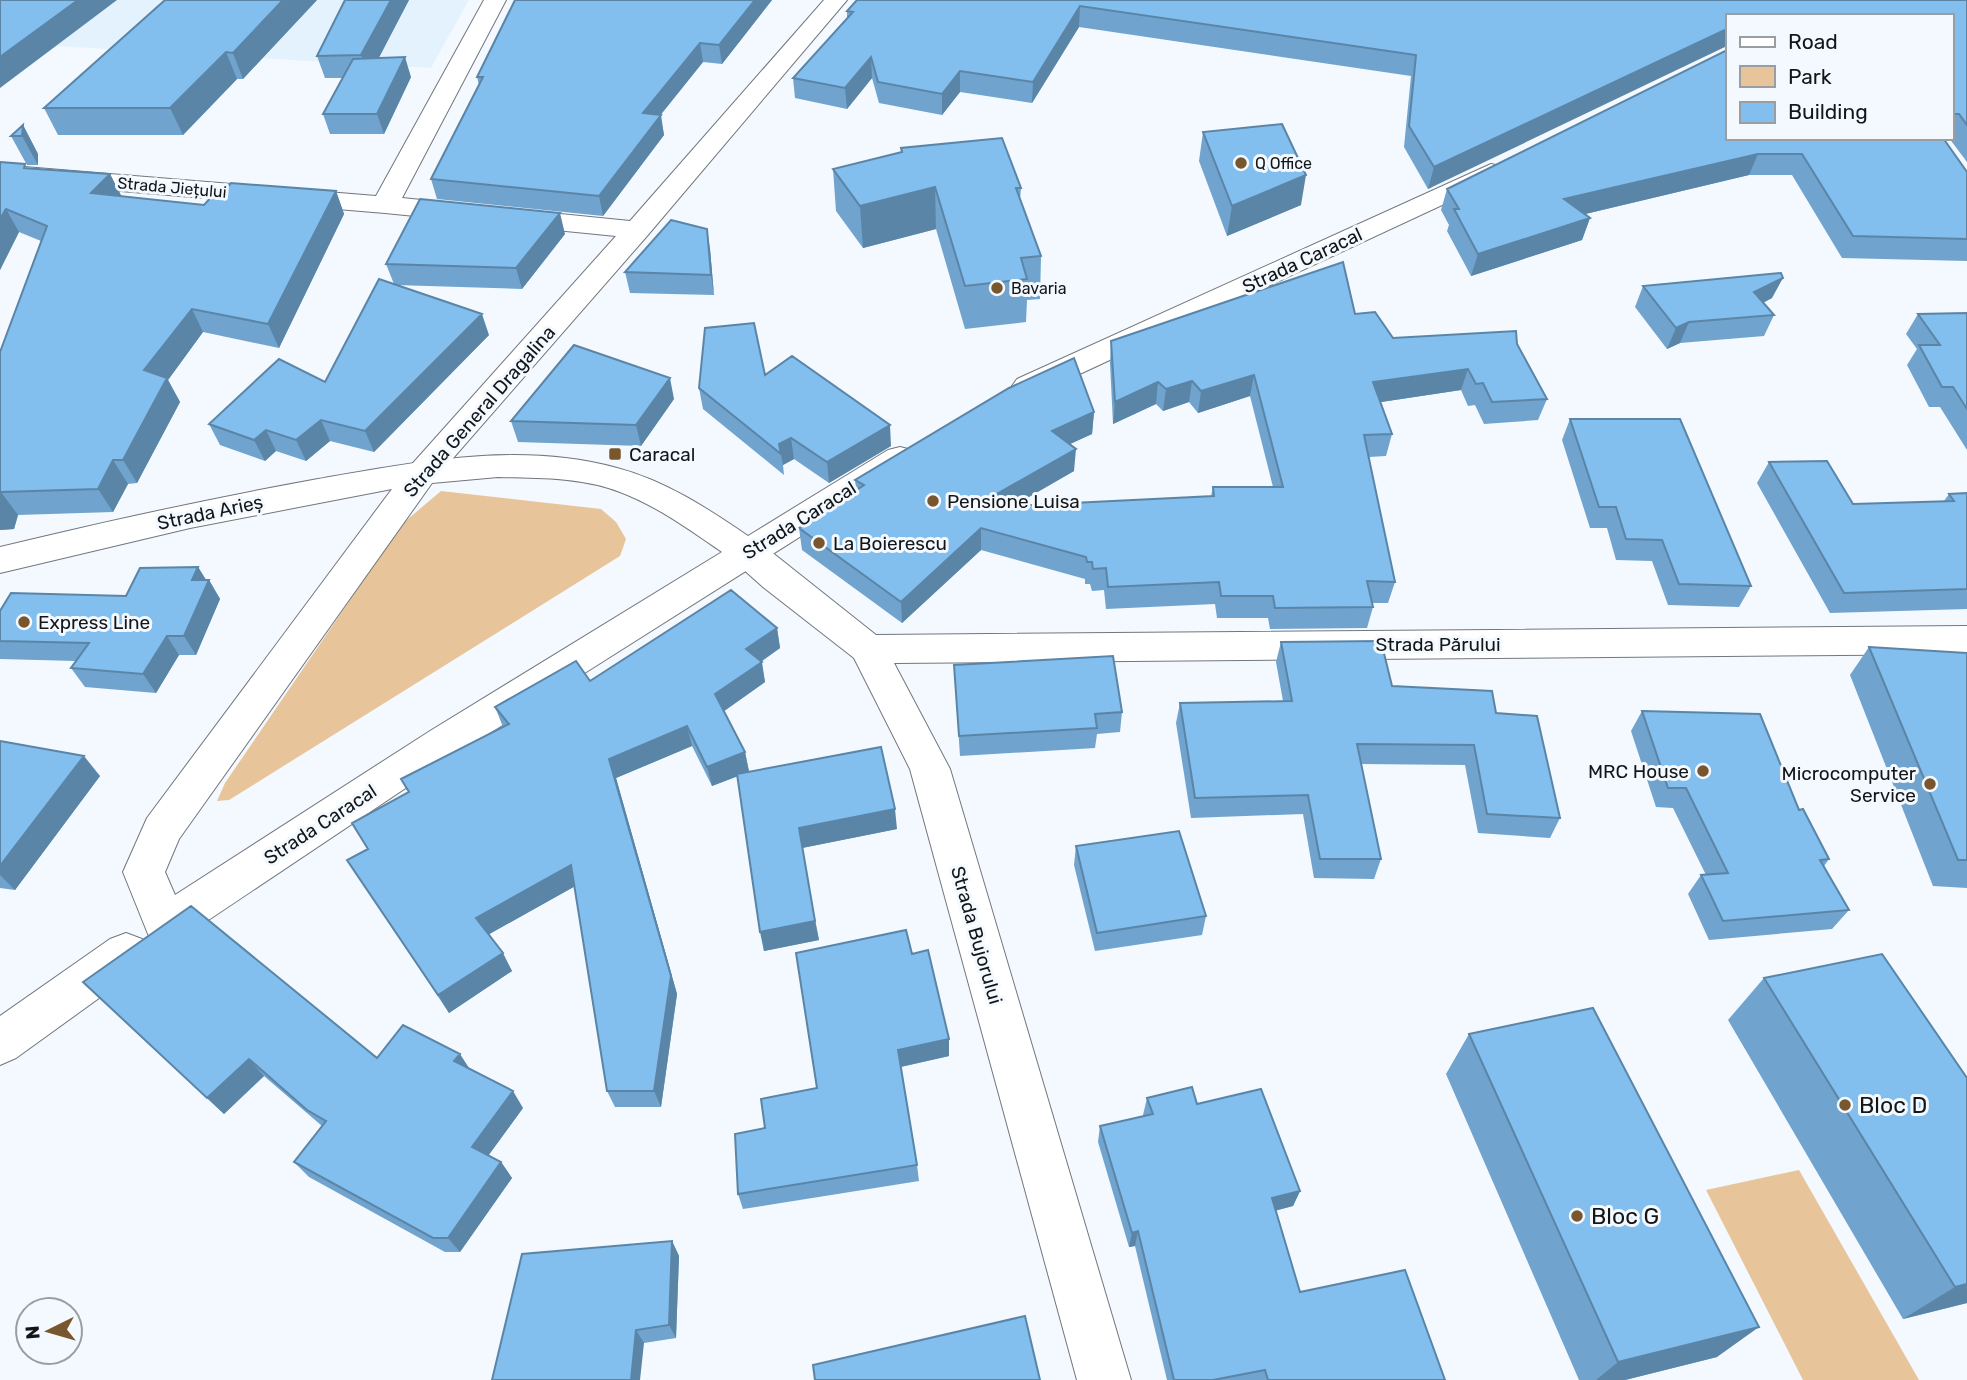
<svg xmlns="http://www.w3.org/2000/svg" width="1967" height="1380" font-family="Rubik,sans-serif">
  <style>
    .built { fill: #e4f2fe }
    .green { fill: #e8c49a }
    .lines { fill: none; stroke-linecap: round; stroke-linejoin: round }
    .minor-casing { stroke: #71777d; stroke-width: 2 }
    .major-casing { stroke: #71777d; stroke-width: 2 }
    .minor { fill: #fff; fill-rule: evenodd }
    .major { fill: #fff; fill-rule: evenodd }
    .wall { fill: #70a3cd }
    .shaded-wall { fill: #5b85a7 }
    .building { fill: #82beee; stroke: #5b85a7; stroke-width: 2 }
    .poi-dot { fill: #78572e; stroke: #f3f9fe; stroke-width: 2.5 }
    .labels { text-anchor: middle; stroke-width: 6; stroke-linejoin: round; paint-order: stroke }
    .far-poi-label { font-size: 16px; fill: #131618; stroke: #f3f9fe; text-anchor: start }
    .far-street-label { font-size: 16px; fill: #131618; stroke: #f3f9fe }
    .street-label { font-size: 19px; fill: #131618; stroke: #f3f9fe }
    .poi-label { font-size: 19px; fill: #131618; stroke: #f3f9fe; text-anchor: start }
    .near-poi-label { font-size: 23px; fill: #131618; stroke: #f3f9fe; text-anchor: start }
  </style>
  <rect width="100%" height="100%" fill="#f3f9fe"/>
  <path class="built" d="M15,0H469L431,68L55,46Z"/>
  <path class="green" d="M441,491L601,509L616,522L626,539L620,556L229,800L217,801L225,783L402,524Z
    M1799,1170L1919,1380H1803L1706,1190Z"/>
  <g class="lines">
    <defs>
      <path id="minor" d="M484,0H506L402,198L630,221L824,0H847L647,236L434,480L422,483L410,480L405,472L616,236L385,213L0,181V165L376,196Z
        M747,540L760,543L876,635L1967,626V654L894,663L950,769L1131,1380H1077L910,769L854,658L763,587L734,561L729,552L734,543Z
        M126,933L142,939L148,953L142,967L16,1058L0,1065V1016L110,939Z"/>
      <path id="major" d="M1491,164L1500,166L1504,172L1500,178L1039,393L1028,396L1017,393L1012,386L1017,379Z
        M900,447L912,450L917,458L912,466L458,753L180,939L165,944L150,939L123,872L147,818L392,489L190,528L0,573V547L38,538C131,516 224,496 318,479C417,462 519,441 617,468C666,481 707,508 748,536L888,450ZM498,477C538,478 582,477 620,492C657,506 690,530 722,552L430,731L175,895L165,872L179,839L432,483Z"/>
    </defs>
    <use href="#minor" class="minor-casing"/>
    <use href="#major" class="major-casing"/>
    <use href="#minor" class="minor"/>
    <use href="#major" class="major"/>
  </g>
  <path class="wall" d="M317,0L243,79H237L183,135H58L44,108Z
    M345,0H409L378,58L411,77L384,134H330L323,114L343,78H325L317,56Z
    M772,0L722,64L703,62L660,115L664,135L603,216L437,199L431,179L479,85L477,77Z
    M857,0H1967V162L1949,138H1951V16H1727L1428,189L1404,147L1411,76L1079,27L1032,103L960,92L942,115L879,103L872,78L847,109L795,98L793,78L847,19V11Z
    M1727,50L1967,172V261L1842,258L1792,175H1749L1585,214L1590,218L1582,240L1471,276L1447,231L1449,225L1441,210L1447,189Z
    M23,125L38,154V165H27L11,136Z
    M1203,132L1301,205L1227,236L1199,161Z
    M901,148L1021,188L1020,200L1041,256L1040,299L1027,300L1026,322L965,329L936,229L863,248L836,211L833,169L901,152Z
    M0,162L27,168L110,174L121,196L204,205L221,194L336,191L344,214L279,348L203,332L168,380L180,402L137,483L128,484L113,512L18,515L14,529L0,530V352L41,241L19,232L0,270Z
    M565,234L522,289L395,285L489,335L374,452L330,441L306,461L276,451L265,461L220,445L209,424L325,382L394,284L386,264Z
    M710,249L714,295L630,293L625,272Z
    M1643,286L1772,298L1763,303L1774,315L1764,336L1680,343L1667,349L1635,307Z
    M1967,313V450L1940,407H1929L1907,365L1917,349L1906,334L1918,314Z
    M1355,314L1393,338L1517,344L1547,399L1538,420L1484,424L1475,405L1468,406L1461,390L1381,402L1392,434L1386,456L1369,457L1395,582L1388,603H1373V607L1367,628L1270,629L1268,618H1217L1215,604L1106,609L1104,590L1092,591L1090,584H1085V579L981,550L902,623L802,550L799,528L856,490L855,480L1094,412L1092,434L1069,444L1074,471L1013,506L1211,496L1213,487H1273L1250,396L1198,413L1189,402L1163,411L1156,404L1113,424L1110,363L1111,341Z
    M765,375L891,446L829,483L794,459L783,465L784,475L703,409L699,388Z
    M674,399L641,446L518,442L511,421Z
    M1570,419L1751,586L1739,607L1668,605L1652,561L1616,560L1607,528H1590L1562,440Z
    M1769,462L1853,504L1944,501L1949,494L1967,493V609L1830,613L1757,483Z
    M198,567L206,580H209L220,599L196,655H179L156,693L85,687L71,668L76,661L0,659V611L126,596Z
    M777,628L780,648L761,662L765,682L724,711L745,752L749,771L897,829L802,848L819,940L764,951L737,776L712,786L692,746L616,778L677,994L661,1107H615L607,1091L575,886L489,934L512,971L449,1013L347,860L368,849L408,792L401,779L503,727L495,707Z
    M1281,642L1392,686L1496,713L1560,818L1550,838L1478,833L1465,765L1361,764L1381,859L1374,879L1314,878L1303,814L1191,818L1176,723L1180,703L1283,701L1276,662Z
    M1869,647L1967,653V888L1933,886L1850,675Z
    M954,665L1122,712L1120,732L1097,734L1095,748L960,756Z
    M1642,711L1799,810L1829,859L1824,866L1849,910L1832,929L1709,940L1688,894L1701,875H1706L1673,808L1656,807L1631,731Z
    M0,741L100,776L15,890L0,888Z
    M1076,846L1206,916L1202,935L1095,951L1074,865Z
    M912,954L949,1039V1056L901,1067L917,1165L919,1181L743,1209L738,1194L817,1088Z
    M1764,978L1967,1078V1303L1903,1319L1728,1020Z
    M83,982L377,1058L469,1069L523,1108L488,1155L501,1162L512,1178L460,1252H445L309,1177L294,1162L322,1126L264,1076L224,1114Z
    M1469,1034L1717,1357L1625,1380H1579L1446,1074Z
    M1147,1098L1197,1104L1300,1191L1293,1206L1275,1211L1300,1292L1445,1380H1167L1135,1246L1129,1247L1098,1142L1100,1126L1144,1116L1143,1115Z
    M672,1241L679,1256L676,1338L644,1343L492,1380Z"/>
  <path class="shaded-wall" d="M78,0H117L0,88V57Z
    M283,0H317L243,79L233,53Z
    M391,0H409L369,77L361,55Z
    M755,0H772L722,64L719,45Z
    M1080,6L1079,27L1032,103L1033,82Z
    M1727,29V46L1428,189L1434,167Z
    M700,43L703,62L647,132L643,113Z
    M226,52L237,79L183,135L170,108Z
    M405,57L411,77L384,134L377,114Z
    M871,57L872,78L847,109L845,88Z
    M960,71V92L942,115V94Z
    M661,115L664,135L603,216L599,196Z
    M23,125L38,154V165L22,136Z
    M1758,154L1749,175L1556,221L1564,199Z
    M110,174L122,197L91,193Z
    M1306,175L1301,205L1227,236L1232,206Z
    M935,187L936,229L863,248L860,206Z
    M336,191L344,214L279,348L268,324Z
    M6,209L19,232L0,270V219Z
    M560,213L565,234L522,289L516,268Z
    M1590,218L1582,240L1471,276L1478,254Z
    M707,229L710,249L714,295L711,275Z
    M1783,278L1772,298L1744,312L1754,292Z
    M192,309L203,332L168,380L180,402L137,483L123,460L144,370Z
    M482,314L489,335L374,452L365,431Z
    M1689,322L1680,343L1667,349L1676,328Z
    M1468,369L1461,390L1368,404L1373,382Z
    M1254,375L1250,396L1198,413L1201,391Z
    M670,378L674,399L641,446L636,425Z
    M1192,381L1189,402L1163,411L1166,389Z
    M1158,382L1156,404L1113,424L1115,402Z
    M1094,412L1092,434L1051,453L1052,431Z
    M321,420L330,441L306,461L296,440Z
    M890,425L891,446L829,483L827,462Z
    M266,430L276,451L265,461L254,440Z
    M791,438L794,459L783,465L779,444Z
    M1076,449L1074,471L972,530V508Z
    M113,460L128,484L113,512L98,489Z
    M1,492L18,515L14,529L0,530V495Z
    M981,528V550L902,623L901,602Z
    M198,567L208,583L209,580L220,599L196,655L184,636L192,580Z
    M777,628L780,648L750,669L746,649Z
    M167,636L179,655L156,693L143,674Z
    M762,662L765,682L720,714L715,694Z
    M687,726L692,746L616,778L677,994L661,1107L654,1091L609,759Z
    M745,752L749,772L712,786L707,767Z
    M84,756L100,776L15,890L0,875V866Z
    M895,809L897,829L802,848L799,828Z
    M571,865L579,884L486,936L476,918Z
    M815,921L819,940L764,951L760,932Z
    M503,953L512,971L449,1013L438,995Z
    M949,1039V1056L900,1067L898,1050Z
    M460,1054L471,1071L454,1061Z
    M249,1059L264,1076L224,1114L207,1098Z
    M513,1091L523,1108L483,1163L472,1147Z
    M501,1162L512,1178L460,1252L448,1238Z
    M1300,1191L1293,1206L1265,1213L1272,1198Z
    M1138,1231L1135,1246L1129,1247L1132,1233Z
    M672,1241L679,1256L676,1338L669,1325Z
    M1967,1284V1303L1903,1319L1955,1287Z
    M1759,1327L1717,1357L1625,1380H1596L1618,1362Z
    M636,1330L644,1343L640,1380H631Z"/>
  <path class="building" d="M0,0H78L0,57Z
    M165,0H283L233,53L226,52L170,108H44Z
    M345,0H391L361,55L317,56Z
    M515,0H755L719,45L700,43L643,113L661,115L599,196L431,179L483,77H477Z
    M857,0H1967V125L1959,114H1951V16H1727V29L1434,167L1409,126L1416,55L1080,6L1033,82L960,71L942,94L878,82L871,57L845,88L793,78L853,12L847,11Z
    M1727,50V138H1943L1967,172V239L1853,236L1802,154H1758L1564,199L1590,218L1478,254L1454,209H1459L1447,189Z
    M405,57L377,114H323L353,59Z
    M1282,124L1306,175L1232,206L1203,132Z
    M23,125L22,136H11Z
    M1002,138L1021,188H1016L1041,256L1021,258L1027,279L965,286L935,187L860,206L833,169L902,152L901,148Z
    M0,162L25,164L24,168L110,174L91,193L204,205L214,194H221L231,183L336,191L268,324L192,309L144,370L167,378L123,460H113L98,489L1,492L0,495V352L47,226L6,209L0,219Z
    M420,199L560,213L516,268L386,264Z
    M671,220L707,229L711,275L625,272Z
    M1343,262L1355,314L1375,312L1393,338L1516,331L1517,344L1547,399L1492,402L1483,383L1476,384L1468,369L1373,382L1392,434L1364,435L1395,582L1367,581L1373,607L1275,608L1273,596H1221L1219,582L1108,587L1106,568L1093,569L1092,562H1087L1086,557L981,528L901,602L799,528L864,485L855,480L1009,388L1074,358L1094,412L1052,431L1076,449L972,508L1214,496L1213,487H1283L1254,375L1201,391L1192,381L1166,389L1158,382L1115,402L1111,341Z
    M1781,273L1783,278L1754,292L1774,315L1689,322L1676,328L1643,286Z
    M379,279L482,314L365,431L321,420L296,440L266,430L254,440L209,424L279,359L325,382Z
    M1967,313V409L1953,387H1942L1919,345H1940L1918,314Z
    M754,323L765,375L792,356L890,425L827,462L791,438L779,444L781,454L699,388L705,328Z
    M574,345L670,378L636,425L511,421Z
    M1570,419H1680L1751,586L1679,584L1662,540L1626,539L1616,507H1599Z
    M1827,461L1853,504L1954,501L1949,494L1967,493V589L1844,593L1769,462Z
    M198,567L192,580H209L184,636H167L143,674L71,668L89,643L0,641V611L11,593L126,596L140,568Z
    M731,590L777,628L746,649L762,662L715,694L745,752L707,767L687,726L609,759L671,976L654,1091H607L571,865L476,918L503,953L438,995L347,860L368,849L352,823L409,792L401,779L509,724L495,707L576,661L590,681Z
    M1381,641L1392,686L1492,691L1496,713L1537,716L1560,818L1487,814L1474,745L1357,744L1381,859H1320L1308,795L1195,798L1180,703L1292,701L1281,642Z
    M1869,647L1967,653V860H1958Z
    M1113,656L1122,712L1095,714L1097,728L959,736L954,665Z
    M1642,711L1760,714L1799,810L1803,809L1829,859L1820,860L1849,910L1723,921L1701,875L1728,873L1686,788H1668Z
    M0,741L84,756L0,866Z
    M881,747L895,809L799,828L815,921L760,932L737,774Z
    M1179,831L1206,916L1097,933L1076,846Z
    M191,906L377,1058L403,1025L460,1054L454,1061L513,1091L472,1147L501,1162L448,1238H433L294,1162L326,1121L307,1110L249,1059L207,1098L83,982Z
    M906,930L912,954L928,950L949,1039L898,1050L917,1165L738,1194L735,1134L765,1128L761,1099L817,1088L796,953Z
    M1882,954L1967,1078V1284L1955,1287L1764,978Z
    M1593,1008L1759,1327L1618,1362L1469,1034Z
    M1192,1087L1197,1104L1261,1089L1300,1191L1272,1198L1300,1292L1405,1270L1445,1380H1268L1265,1370L1213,1380H1174L1138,1231L1132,1233L1100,1126L1153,1114L1147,1098Z
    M672,1241L669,1325L636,1330L631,1380H492L522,1254Z
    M1025,1316L1040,1380H815L813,1365Z"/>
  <g class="poi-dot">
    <circle cx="1241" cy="163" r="7"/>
    <circle cx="997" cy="288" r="7"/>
    <rect x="608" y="447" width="14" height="14" rx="3.5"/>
    <circle cx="933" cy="501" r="7"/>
    <circle cx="819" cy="543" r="7"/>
    <circle cx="24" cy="622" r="7"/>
    <circle cx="1703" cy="771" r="7"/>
    <circle cx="1930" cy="784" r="7"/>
    <circle cx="1845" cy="1105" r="7"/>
    <circle cx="1577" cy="1216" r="7"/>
  </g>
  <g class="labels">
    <g class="far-poi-label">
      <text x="1255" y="169">Q Office</text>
      <text x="1011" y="294">Bavaria</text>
    </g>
    <g class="far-street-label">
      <text transform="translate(172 187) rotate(5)" y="6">Strada Jiețului</text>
    </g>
    <g class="street-label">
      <text transform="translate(1302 260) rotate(-25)" y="7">Strada Caracal</text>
      <text transform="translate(479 411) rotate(-49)" y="7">Strada General Dragalina</text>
      <text transform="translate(210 512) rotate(-12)" y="7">Strada Arieș</text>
      <text transform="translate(799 520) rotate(-32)" y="7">Strada Caracal</text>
      <text x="1438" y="651">Strada Părului</text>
      <text transform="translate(320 824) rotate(-33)" y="7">Strada Caracal</text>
      <text transform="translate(977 935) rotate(74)" y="7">Strada Bujorului</text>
    </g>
    <g class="poi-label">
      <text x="629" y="461">Caracal</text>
      <text x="947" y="508">Pensione Luisa</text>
      <text x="833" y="550">La Boierescu</text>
      <text x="38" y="629">Express Line</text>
      <text x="1689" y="778" text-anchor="end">MRC House</text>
      <text x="1916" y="780" text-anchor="end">Microcomputer<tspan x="1916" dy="22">Service</tspan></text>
    </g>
    <g class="near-poi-label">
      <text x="1859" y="1113">Bloc D</text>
      <text x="1591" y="1224">Bloc G</text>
    </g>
  </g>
  <rect x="1726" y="14" width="228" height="126" fill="#f3f9fe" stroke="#999ea2" stroke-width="2"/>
  <rect x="1740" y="37" width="35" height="10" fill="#ffffff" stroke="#999ea2" stroke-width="2"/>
  <text x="1788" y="49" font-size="21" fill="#131618">Road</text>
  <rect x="1740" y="66" width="35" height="21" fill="#e8c49a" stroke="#999ea2" stroke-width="2"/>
  <text x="1788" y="84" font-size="21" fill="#131618">Park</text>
  <rect x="1740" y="102" width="35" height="21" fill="#82beee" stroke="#999ea2" stroke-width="2"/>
  <text x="1788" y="119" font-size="21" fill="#131618">Building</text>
  <g transform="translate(49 1331) rotate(265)"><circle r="33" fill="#f3f9fe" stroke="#999ea2" stroke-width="2"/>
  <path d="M0-5L12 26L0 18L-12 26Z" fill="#78572e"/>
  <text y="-10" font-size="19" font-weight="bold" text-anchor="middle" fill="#131618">N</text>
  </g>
</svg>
